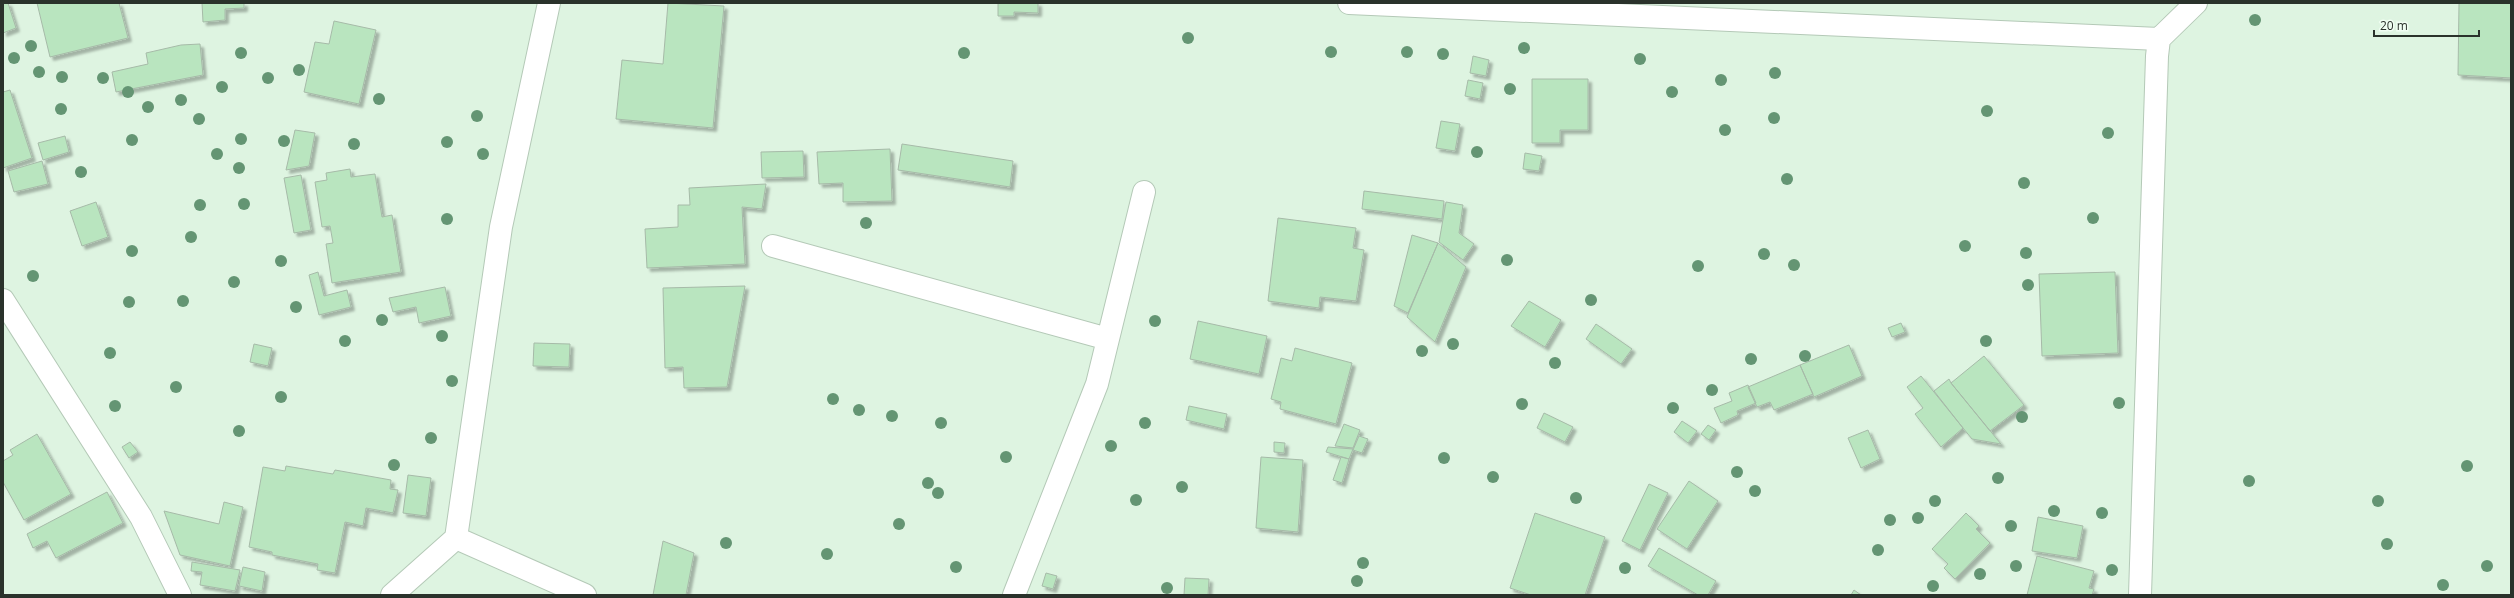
<svg xmlns="http://www.w3.org/2000/svg" width="2514" height="598" font-family="'Open Sans',sans-serif">
  <style>
    .building { fill: #b9e5bf; stroke: #a6baa8; filter: url(#shadow) }
    .lines { fill: none; stroke-linecap: round; stroke-linejoin: round }
    .street-casing { stroke: #b4c9b7; stroke-width: 24 }
    .street { stroke: #fff; stroke-width: 22 }
    .tree { fill: #649573 }
  </style>
  <defs>
    <filter id="shadow"><feDropShadow dx="3.5" dy="3.5" stdDeviation="1" flood-color="#0004"/></filter>
  </defs>
  <rect width="100%" height="100%" fill="#def4e1"/>
  <path class="building" d="M3,3H8L16,28L3,33Z
    M37,3H119L128,38L50,57Z
    M202,3H244V8L225,9V20L203,22Z
    M668,3L724,6L713,128L616,119L622,60L663,64Z
    M998,3H1038V13L1014,12V16H998Z
    M2459,3H2511V78L2458,75Z
    M334,21L376,30L359,104L304,92L315,42L329,44Z
    M200,44L203,75L116,92L112,72L148,64L146,53L181,45Z
    M1473,56L1489,60L1486,76L1470,73Z
    M1532,79H1588V130H1560V143H1532Z
    M1468,80L1483,83L1480,99L1465,96Z
    M10,90L32,158L3,168V92Z
    M1441,121L1460,124L1455,151L1436,148Z
    M295,130L315,133L309,166L286,170Z
    M65,136L69,152L43,160L38,143Z
    M902,144L1013,161L1010,187L898,170Z
    M890,149L892,201L843,202V183L819,184L817,152Z
    M803,151L804,177L762,178L761,152Z
    M1525,153L1542,156L1539,171L1523,169Z
    M42,161L48,184L14,192L8,171Z
    M350,169L351,177L375,174L382,217L392,215L401,272L332,283L326,244L333,243L330,226L322,227L315,182L327,180L326,173Z
    M301,175L311,230L294,233L284,178Z
    M766,184L762,209L742,207L745,264L647,268L645,229L678,227V205H690L689,188Z
    M1364,191L1444,201L1442,219L1362,209Z
    M96,202L108,237L82,246L70,211Z
    M1446,202L1463,205L1459,233L1474,244L1463,260L1439,242Z
    M1278,218L1356,228L1353,248L1364,250L1356,301L1320,297L1319,308L1268,301Z
    M1412,235L1438,243L1408,313L1394,306Z
    M1438,243L1466,267L1435,342L1407,317Z
    M318,272L324,296L347,290L351,307L319,315L309,275Z
    M2115,272L2118,353L2042,356L2039,274Z
    M745,286L727,387L684,388L683,367L665,368L663,288Z
    M445,287L451,316L419,323L416,307L393,312L389,298Z
    M1529,301L1561,320L1545,347L1511,326Z
    M1198,321L1267,336L1259,374L1190,359Z
    M1901,323L1905,332L1892,337L1888,328Z
    M1596,324L1632,349L1621,364L1586,339Z
    M534,343L570,344L569,367L533,366Z
    M254,344L272,348L268,366L250,362Z
    M1849,345L1862,376L1814,397L1800,365Z
    M1295,348L1352,363L1336,424L1280,409L1281,402L1271,399L1281,358L1292,361Z
    M1984,356L2024,405L1990,431L1951,383Z
    M1800,365L1813,394L1774,410L1770,402L1757,407L1748,387Z
    M1921,376L1963,428L1941,447L1915,414L1923,408L1907,387Z
    M1949,379L1951,383L2001,444L1972,439L1963,428L1934,391Z
    M1748,385L1756,403L1737,411L1738,415L1721,423L1714,408L1732,401L1729,393Z
    M1189,406L1227,414L1224,429L1186,420Z
    M1544,413L1573,427L1565,442L1537,428Z
    M1682,421L1697,431L1688,443L1674,432Z
    M1344,424L1360,430L1353,448L1335,446Z
    M1708,425L1716,430L1709,440L1701,434Z
    M1868,430L1880,459L1861,468L1848,438Z
    M37,434L71,494L24,520L3,482V461L13,455L10,450Z
    M1359,436L1368,439L1362,453L1353,450Z
    M130,442L138,452L129,458L122,447Z
    M1274,442L1285,443L1284,453L1274,452Z
    M1328,447L1353,449L1349,459L1326,452Z
    M1261,457L1303,460L1298,532L1256,528Z
    M1341,457L1349,459L1342,483L1333,480Z
    M286,466L333,474L335,470L391,480L390,489L398,490L393,513L366,508L363,526L345,522L335,573L317,570L318,564L272,555V552L249,547L263,467L285,471Z
    M408,475L431,478L426,516L403,513Z
    M1689,481L1718,501L1687,549L1657,529Z
    M1649,484L1668,493L1640,550L1622,541Z
    M107,492L123,523L56,558L47,541L33,548L27,534Z
    M224,502L243,507L230,566L180,555L164,511L219,524Z
    M1535,513L1605,537L1585,595H1531L1510,588Z
    M1966,513L1979,526L1976,529L1990,543L1955,579L1944,568L1948,564L1932,549Z
    M2038,517L2083,526L2077,558L2032,551Z
    M663,541L694,553L686,595H653Z
    M1659,548L1716,581L1708,595H1698L1648,566Z
    M2037,556L2094,571L2089,588L2094,589L2092,595H2027Z
    M192,562L240,570L235,591L200,585L202,572L191,571Z
    M243,567L265,572L262,591L239,586Z
    M1046,573L1057,576L1053,589L1042,586Z
    M1185,578L1209,579L1208,595H1184Z
    M1854,590L1861,595H1851Z"/>
  <g class="lines">
    <defs>
      <path id="street" d="M1349,3L2159,39
        M773,246L1108,339
        M3,300L141,517L180,595
        M456,538L585,595
        M392,595L456,538L501,227L549,3
        M1014,595L1097,384L1144,192
        M2140,595L2157,56L2159,39L2196,3"/>
    </defs>
    <use href="#street" class="street-casing"/>
    <use href="#street" class="street"/>
  </g>
  <g class="tree">
    <circle cx="2255" cy="20" r="6"/>
    <circle cx="1188" cy="38" r="6"/>
    <circle cx="31" cy="46" r="6"/>
    <circle cx="1524" cy="48" r="6"/>
    <circle cx="1331" cy="52" r="6"/>
    <circle cx="1407" cy="52" r="6"/>
    <circle cx="241" cy="53" r="6"/>
    <circle cx="964" cy="53" r="6"/>
    <circle cx="1443" cy="54" r="6"/>
    <circle cx="14" cy="58" r="6"/>
    <circle cx="1640" cy="59" r="6"/>
    <circle cx="299" cy="70" r="6"/>
    <circle cx="39" cy="72" r="6"/>
    <circle cx="1775" cy="73" r="6"/>
    <circle cx="62" cy="77" r="6"/>
    <circle cx="103" cy="78" r="6"/>
    <circle cx="268" cy="78" r="6"/>
    <circle cx="1721" cy="80" r="6"/>
    <circle cx="222" cy="87" r="6"/>
    <circle cx="1510" cy="89" r="6"/>
    <circle cx="128" cy="92" r="6"/>
    <circle cx="1672" cy="92" r="6"/>
    <circle cx="379" cy="99" r="6"/>
    <circle cx="181" cy="100" r="6"/>
    <circle cx="148" cy="107" r="6"/>
    <circle cx="61" cy="109" r="6"/>
    <circle cx="1987" cy="111" r="6"/>
    <circle cx="477" cy="116" r="6"/>
    <circle cx="1774" cy="118" r="6"/>
    <circle cx="199" cy="119" r="6"/>
    <circle cx="1725" cy="130" r="6"/>
    <circle cx="2108" cy="133" r="6"/>
    <circle cx="241" cy="139" r="6"/>
    <circle cx="132" cy="140" r="6"/>
    <circle cx="284" cy="141" r="6"/>
    <circle cx="447" cy="142" r="6"/>
    <circle cx="354" cy="144" r="6"/>
    <circle cx="1477" cy="152" r="6"/>
    <circle cx="217" cy="154" r="6"/>
    <circle cx="483" cy="154" r="6"/>
    <circle cx="239" cy="168" r="6"/>
    <circle cx="81" cy="172" r="6"/>
    <circle cx="1787" cy="179" r="6"/>
    <circle cx="2024" cy="183" r="6"/>
    <circle cx="244" cy="204" r="6"/>
    <circle cx="200" cy="205" r="6"/>
    <circle cx="2093" cy="218" r="6"/>
    <circle cx="447" cy="219" r="6"/>
    <circle cx="866" cy="223" r="6"/>
    <circle cx="191" cy="237" r="6"/>
    <circle cx="1965" cy="246" r="6"/>
    <circle cx="132" cy="251" r="6"/>
    <circle cx="2026" cy="253" r="6"/>
    <circle cx="1764" cy="254" r="6"/>
    <circle cx="1507" cy="260" r="6"/>
    <circle cx="281" cy="261" r="6"/>
    <circle cx="1794" cy="265" r="6"/>
    <circle cx="1698" cy="266" r="6"/>
    <circle cx="33" cy="276" r="6"/>
    <circle cx="234" cy="282" r="6"/>
    <circle cx="2028" cy="285" r="6"/>
    <circle cx="1591" cy="300" r="6"/>
    <circle cx="183" cy="301" r="6"/>
    <circle cx="129" cy="302" r="6"/>
    <circle cx="296" cy="307" r="6"/>
    <circle cx="382" cy="320" r="6"/>
    <circle cx="1155" cy="321" r="6"/>
    <circle cx="442" cy="336" r="6"/>
    <circle cx="345" cy="341" r="6"/>
    <circle cx="1986" cy="341" r="6"/>
    <circle cx="1453" cy="344" r="6"/>
    <circle cx="1422" cy="351" r="6"/>
    <circle cx="110" cy="353" r="6"/>
    <circle cx="1805" cy="356" r="6"/>
    <circle cx="1751" cy="359" r="6"/>
    <circle cx="1555" cy="363" r="6"/>
    <circle cx="452" cy="381" r="6"/>
    <circle cx="176" cy="387" r="6"/>
    <circle cx="1712" cy="390" r="6"/>
    <circle cx="281" cy="397" r="6"/>
    <circle cx="833" cy="399" r="6"/>
    <circle cx="2119" cy="403" r="6"/>
    <circle cx="1522" cy="404" r="6"/>
    <circle cx="115" cy="406" r="6"/>
    <circle cx="1673" cy="408" r="6"/>
    <circle cx="859" cy="410" r="6"/>
    <circle cx="892" cy="416" r="6"/>
    <circle cx="2022" cy="417" r="6"/>
    <circle cx="941" cy="423" r="6"/>
    <circle cx="1145" cy="423" r="6"/>
    <circle cx="239" cy="431" r="6"/>
    <circle cx="431" cy="438" r="6"/>
    <circle cx="1111" cy="446" r="6"/>
    <circle cx="1006" cy="457" r="6"/>
    <circle cx="1444" cy="458" r="6"/>
    <circle cx="394" cy="465" r="6"/>
    <circle cx="2467" cy="466" r="6"/>
    <circle cx="1737" cy="472" r="6"/>
    <circle cx="1493" cy="477" r="6"/>
    <circle cx="1998" cy="478" r="6"/>
    <circle cx="2249" cy="481" r="6"/>
    <circle cx="928" cy="483" r="6"/>
    <circle cx="1182" cy="487" r="6"/>
    <circle cx="1755" cy="491" r="6"/>
    <circle cx="938" cy="493" r="6"/>
    <circle cx="1576" cy="498" r="6"/>
    <circle cx="1136" cy="500" r="6"/>
    <circle cx="1935" cy="501" r="6"/>
    <circle cx="2378" cy="501" r="6"/>
    <circle cx="2054" cy="511" r="6"/>
    <circle cx="2102" cy="513" r="6"/>
    <circle cx="1918" cy="518" r="6"/>
    <circle cx="1890" cy="520" r="6"/>
    <circle cx="899" cy="524" r="6"/>
    <circle cx="2011" cy="526" r="6"/>
    <circle cx="726" cy="543" r="6"/>
    <circle cx="2387" cy="544" r="6"/>
    <circle cx="1878" cy="550" r="6"/>
    <circle cx="827" cy="554" r="6"/>
    <circle cx="1363" cy="563" r="6"/>
    <circle cx="2016" cy="566" r="6"/>
    <circle cx="2487" cy="566" r="6"/>
    <circle cx="956" cy="567" r="6"/>
    <circle cx="1625" cy="568" r="6"/>
    <circle cx="2112" cy="570" r="6"/>
    <circle cx="1980" cy="574" r="6"/>
    <circle cx="1357" cy="581" r="6"/>
    <circle cx="2443" cy="585" r="6"/>
    <circle cx="1933" cy="586" r="6"/>
    <circle cx="1167" cy="588" r="6"/>
  </g>
  <rect width="2514" height="598" fill="none" stroke="#2a322b" stroke-width="8"/>
  <path d="M2374 30v6h105v-6" fill="none" stroke="#2a322b" stroke-width="2"/>
  <text x="2380" y="30" font-size="12" fill="#2a322b" stroke="#f1fef3" stroke-width="3" paint-order="stroke">20 m</text>
</svg>
